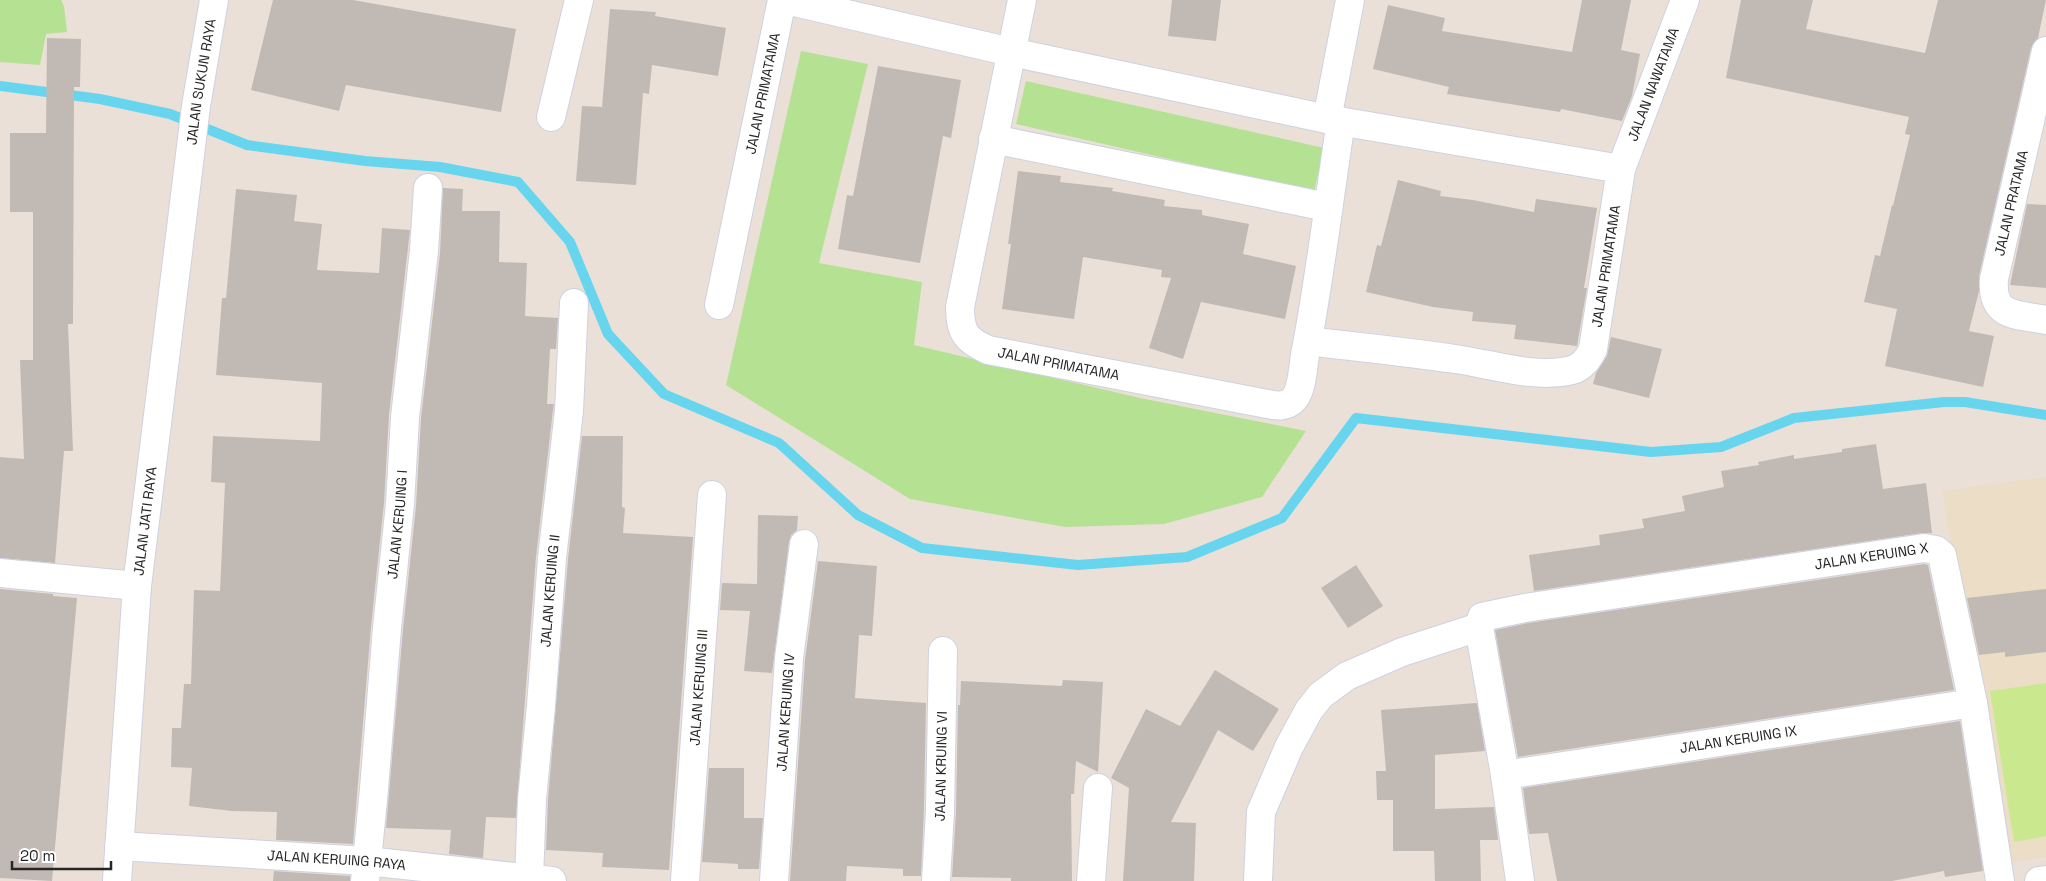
<svg xmlns="http://www.w3.org/2000/svg" width="2046" height="881" font-family="'Space Grotesk',sans-serif">
  <style>
    .education { fill: #ecddc6 }
    .green { fill: #b4e292 }
    .pitch { fill: #cae98e }
    .lines { fill: none; stroke-linecap: round; stroke-linejoin: round }
    .stream { stroke: #68d5ee; stroke-width: 10 }
    .building { fill: #c1bab4 }
    .minor-casing { stroke: #cdd2e0; stroke-width: 30 }
    .tertiary-casing { stroke: #cdd2e0; stroke-width: 30 }
    .minor { stroke: #fff; stroke-width: 28 }
    .tertiary { stroke: #fff; stroke-width: 28 }
    .labels { text-anchor: middle; stroke-width: 5; stroke-linejoin: round; paint-order: stroke }
    .street-label { font-size: 14px; fill: #262626; stroke: #fff }
  </style>
  <rect width="100%" height="100%" fill="#eae0d7"/>
  <path class="education" d="M2046,477V857L2002,864L1942,491Z"/>
  <path class="green" d="M0,0H61L64,6L67,32L46,34L40,65L0,62Z
    M801,51L868,64L819,263L922,282L914,345L1140,398L1306,431L1262,497L1164,524L1065,527L910,499L726,385Z
    M1026,81L1324,148L1314,192L1016,124Z"/>
  <path class="pitch" d="M2046,683V836L2014,842L1990,691Z"/>
  <g class="lines">
    <path class="stream" d="M0,86L100,99L170,114L247,145L365,161L440,167L518,182L570,242L608,334L664,394L779,443L858,515L922,548L1078,565L1187,557L1282,518L1356,418L1651,452L1721,447L1794,418L1944,402H1965L2046,415"/>
  </g>
  <path class="building" d="M273,0H353L516,29L501,112L346,85L339,111L251,90Z
    M1172,0H1221L1216,41L1168,36Z
    M1582,0H1631L1621,50L1640,54L1632,96L1622,121L1561,109L1560,112L1447,94L1449,87L1373,69L1388,5L1445,18L1442,31L1572,52Z
    M1741,0H1813L1806,29L1925,53L1938,0H2046L2038,38L2031,48L1979,276V291L1969,331L1994,336L1983,387L1885,366L1897,309L1864,302L1875,255L1880,256L1892,205L1893,206L1910,135L1905,134L1909,117L1726,78Z
    M610,9L656,12L655,16L726,28L718,76L652,65L649,94L643,93L636,185L576,181L582,106L602,107Z
    M47,38L81,39L80,87H74L73,324H68L73,451H64L55,563L0,558V457L24,459L20,360H33V212H10V133H46Z
    M878,66L961,80L951,138L943,136L920,263L838,249L847,195L853,196Z
    M1018,171L1061,176L1060,182L1113,188L1112,191L1165,200L1164,206L1202,210V215L1249,224L1243,254L1296,266L1285,319L1201,302L1183,359L1149,348L1171,278L1161,277L1162,270L1083,257L1074,319L1002,309L1011,244H1008Z
    M1398,180L1441,191L1440,196L1473,200L1534,212L1536,199L1597,208L1584,288H1587L1577,346L1514,339L1516,325L1472,321L1473,312L1433,307L1366,292L1377,245L1381,246Z
    M443,188L463,189L462,211H500L499,262L527,263L525,316L558,318L556,349H550L547,404H554L553,410L536,557L516,818L486,817L483,858L449,854L451,830L386,828L403,629L416,506L421,418L440,253Z
    M236,189L297,195L294,221L322,224L317,270L379,273L382,228L410,230L389,415L384,503L371,627L353,844L276,840L277,812L232,811L189,806L192,768L171,767L172,728H181L184,684H191L194,590L220,591L225,483L211,482L213,436L320,441L322,383L216,375L222,298H226Z
    M2027,204L2046,205V288L2010,285Z
    M1611,337L1662,349L1649,398L1593,384L1596,373L1607,356Z
    M582,436H623L622,507L625,508L623,533L693,537L669,870L602,867L603,853L546,850L548,800L568,559Z
    M1876,444L1883,489L1926,483L1932,533H1922L1534,591L1529,555L1600,545L1599,535L1644,528L1642,519L1685,511L1682,496L1724,487L1721,471L1759,465L1758,462L1794,455V459L1842,452V449Z
    M758,515L798,516L797,530L791,535L789,542L772,673L744,671L750,611L720,610L722,583L757,584Z
    M818,561L877,566L872,636L859,635L855,698L926,703L924,810L921,876H903V869L847,866L846,881H790L805,660Z
    M1924,564L1928,565L1954,690L1518,757L1495,630L1528,623Z
    M1356,565L1383,606L1348,628L1321,588Z
    M0,589L53,594V596L77,598L52,881L0,878Z
    M2046,589V652L2005,657V652L1979,655L1967,598Z
    M1215,670L1279,709L1253,751L1218,730L1171,822L1196,823L1194,881H1123L1129,788L1111,778L1146,709L1180,726Z
    M1063,680L1103,682L1098,772L1076,761L1074,794H1071L1072,881H1011V878L952,877L956,811L958,705H960L961,681L1062,686Z
    M1477,703L1485,751L1435,755V809L1494,807L1498,840H1480L1481,881H1435L1434,851H1393V800H1377L1376,771H1386L1381,710Z
    M1960,721L1983,871L1945,877L1944,871L1892,881H1557L1548,833L1529,834L1523,788Z
    M709,768H744V818H763L759,869H738V864L702,862Z
    M274,871L350,876V881H273Z"/>
  <g class="lines">
    <defs>
      <g id="minor">
        <path d="M786,0L1011,52L1327,119L1621,169"/>
        <path id="s1" d="M1022,0L960,307C960,333 966,340 988,350L1262,403C1273,405 1285,409 1294,399C1302,390 1303,368 1305,355C1320,278 1329,199 1341,121"/>
        <path d="M2046,51L1994,279C1991,318 2016,314 2046,320"/>
        <path d="M551,117L579,0"/>
        <path d="M1327,119L1350,0"/>
        <path d="M993,139L1327,207"/>
        <path id="s2" d="M719,305L782,0"/>
        <path id="s3" d="M1308,341C1357,347 1406,352 1455,359C1491,364 1532,378 1568,371C1581,369 1588,360 1593,349L1621,169L1685,0"/>
        <path d="M0,573L137,586"/>
        <path id="s4" d="M1505,775L1973,703"/>
        <path id="s5" d="M119,846L367,861L552,881"/>
        <path id="s6" d="M529,879L532,799L541,706L552,558L569,411L574,303"/>
        <path id="s7" d="M365,881L374,789L387,628L400,504L405,417L424,251L428,188"/>
        <path id="s8" d="M685,881L712,495"/>
        <path id="s9" d="M774,881L789,658L804,544"/>
        <path id="s10" d="M936,881L940,811L943,651"/>
        <path d="M1091,881L1098,788"/>
        <path d="M1258,881L1261,812L1289,747L1309,710L1321,695L1347,676L1402,652L1479,627"/>
        <path id="s11" d="M1520,881L1505,775L1479,627L1482,617L1525,608L1924,548L1936,550L1942,555L1973,703L2000,881"/>
        <path d="M2039,881L2046,880"/>
      </g>
      <g id="tertiary">
        <path id="s12" d="M117,881L137,586L196,106L214,0"/>
      </g>
    </defs>
    <use href="#minor" class="minor-casing"/>
    <use href="#tertiary" class="tertiary-casing"/>
    <use href="#minor" class="minor"/>
    <use href="#tertiary" class="tertiary"/>
  </g>
  <g class="labels">
    <g class="street-label">
      <text dy="5" stroke="none"><textPath href="#s12" startOffset="804">JALAN SUKUN RAYA</textPath></text>
      <text dy="5" stroke="none"><textPath href="#s3" startOffset="570">JALAN NAWATAMA</textPath></text>
      <text dy="5" stroke="none"><textPath href="#s2" startOffset="216">JALAN PRIMATAMA</textPath></text>
      <text transform="translate(2011 203) rotate(-77)" y="5">JALAN PRATAMA</text>
      <text dy="5" stroke="none"><textPath href="#s3" startOffset="381">JALAN PRIMATAMA</textPath></text>
      <text dy="5" stroke="none"><textPath href="#s1" startOffset="441">JALAN PRIMATAMA</textPath></text>
      <text dy="5" stroke="none"><textPath href="#s12" startOffset="361">JALAN JATI RAYA</textPath></text>
      <text dy="5" stroke="none"><textPath href="#s7" startOffset="358">JALAN KERUING I</textPath></text>
      <text dy="5" stroke="none"><textPath href="#s11" startOffset="662">JALAN KERUING X</textPath></text>
      <text dy="5" stroke="none"><textPath href="#s6" startOffset="289">JALAN KERUING II</textPath></text>
      <text dy="5" stroke="none"><textPath href="#s8" startOffset="194">JALAN KERUING III</textPath></text>
      <text dy="5" stroke="none"><textPath href="#s9" startOffset="169">JALAN KERUING IV</textPath></text>
      <text dy="5" stroke="none"><textPath href="#s4" startOffset="236">JALAN KERUING IX</textPath></text>
      <text dy="5" stroke="none"><textPath href="#s10" startOffset="115">JALAN KRUING VI</textPath></text>
      <text dy="5" stroke="none"><textPath href="#s5" startOffset="218">JALAN KERUING RAYA</textPath></text>
    </g>
  </g>
  <path d="M12 861v8h99v-8" fill="none" stroke="#262626" stroke-width="2.5"/>
  <text x="20" y="861" font-size="15" fill="#262626" stroke="#ffffff" stroke-width="4" paint-order="stroke">20 m</text>
</svg>
